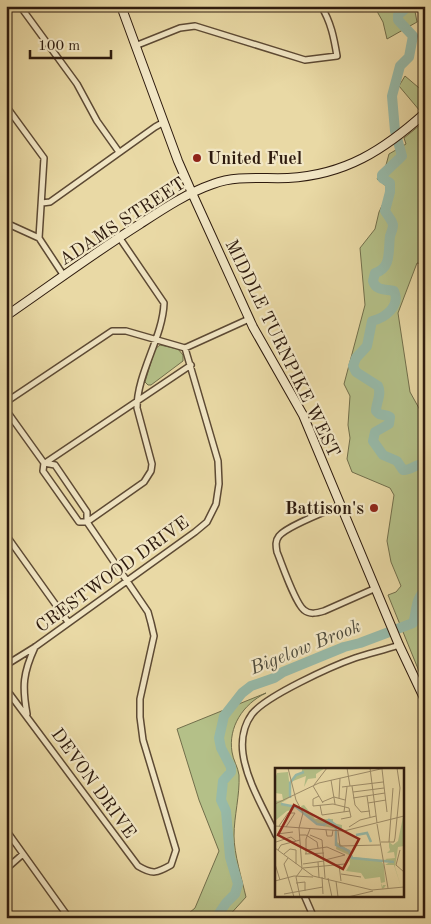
<svg xmlns="http://www.w3.org/2000/svg" width="431" height="924" font-family="'Old Standard TT',serif">
  <style>
    .green { fill: #b4c088; stroke: #716e4b }
    .lines { fill: none; stroke-linecap: round; stroke-linejoin: round }
    .river { stroke: #97baa9; stroke-width: 10 }
    .minor-casing { stroke: #5d4a34; stroke-width: 8 }
    .secondary-casing { stroke: #2e1b0e; stroke-width: 10 }
    .minor { stroke: #f1e6c4; stroke-width: 5 }
    .secondary { stroke: #f1e6c4; stroke-width: 8 }
    .poi-dot { fill: #8f2418; stroke: #f1e6c4; stroke-width: 2 }
    .labels { text-anchor: middle; stroke-width: 4.5; stroke-linejoin: round; paint-order: stroke }
    .poi-label { font-size: 18px; font-weight: bold; fill: #2e1b0e; stroke: #f1e6c4; text-anchor: start }
    .street-label { font-size: 18px; fill: #2e1b0e; stroke: #f1e6c4 }
    .water-label { font-size: 19px; font-style: italic; fill: #4e4b3c; stroke: #f1e6c4 }
    .inset-river { fill: none; stroke: #97baa9; stroke-width: 2.5 }
    .inset-road { fill: none; stroke: #9e8d69; stroke-width: 1 }
    .view { fill: #8f2418; fill-opacity: 0.15; stroke: #8f2418; stroke-width: 2.5 }
    .inset-edge { fill: none; stroke: #2e1b0e; stroke-width: 2.5 }
  </style>
  <rect width="100%" height="100%" fill="#e9d9a5"/>
  <filter id="stains"><feTurbulence type="fractalNoise" baseFrequency=".004" numOctaves="4"/><feColorMatrix values="0 0 0 0 .2 0 0 0 0 .09 0 0 0 0 .02 0 0 0 .5 -.17"/></filter>
  <radialGradient id="worn" r=".72"><stop offset=".6" stop-color="#630" stop-opacity="0"/><stop offset="1" stop-color="#630" stop-opacity=".3"/></radialGradient>
  <path class="green" d="M374,6H414L417,22L387,39L383,22Z
    M405,76L425,93V106L420,111L399,86Z
    M425,121V264L417,263L398,313L410,392L425,419V686L388,595L396,592L401,586L391,562L387,541L394,495L390,488L352,472L347,459L350,438L348,425L350,396L344,384L365,305L360,248L375,229L379,212L390,189L377,179L386,165L389,154L406,144L404,138Z
    M160,345L178,349L183,355V361L151,385H148L145,382L155,349Z
    M266,693C243,704 228,727 232,752C233,760 238,767 239,775C240,795 234,816 234,836C234,853 242,880 246,897L227,918H183L195,908L219,851L199,800L177,729Z"/>
  <g class="lines">
    <path class="river" d="M402,6L404,10L398,15V20L413,36L409,57L400,66L392,96L395,131L402,156L400,158L382,175V178L390,183V192L385,211C387,215 392,220 393,225C393,229 391,233 390,236C388,250 392,268 375,273L373,281C376,291 385,289 394,291C401,306 385,318 372,321L367,346L356,358L353,366L356,372L378,386C382,394 376,403 376,411L379,414L388,416L390,417L389,424L375,432L373,441L383,455L397,461L403,470C411,471 416,463 425,464
      M216,918L226,903L235,894L238,884L230,857L226,811L221,800L223,781L231,772V767L221,748L219,738L224,716L242,693L251,686L274,678L283,672L344,647L360,643L413,623C417,612 415,598 425,591"/>
    <defs>
      <path id="minor" d="M20,6L77,84L97,121L119,152
        M135,46L180,28L195,26L305,60L337,56C334,38 331,22 321,6
        M6,106L44,158L39,238
        M42,203L50,202L155,127L164,122
        M6,223L39,238L64,276
        M6,402L112,331H126L185,348L249,319
        M6,410L44,463L43,471L79,522H87
        M45,463L191,365
        M341,505C327,511 287,526 279,536C275,541 276,546 277,552C282,564 295,603 304,610C310,615 317,613 324,611L376,588
        M87,522L144,482L151,471L152,464L137,408C137,373 163,337 164,303L119,237
        M6,535L68,622
        M6,665L35,647L195,532L207,522L216,504L219,484L218,461L185,348
        M6,689L138,866C153,875 157,873 171,865L176,850L143,740L140,717V699L154,636L151,623L148,612L87,522V512L55,465L44,463
        M27,714C22,686 23,673 35,647
        M6,830L69,918
        M276,835C264,809 247,782 243,754C241,740 244,725 252,714C266,696 332,666 355,658C370,653 385,650 399,645
        M6,869L23,854
        M304,895L314,918"/>
      <path id="secondary" d="M121,6L178,161L192,193L253,327L303,415L399,645L425,700
        M6,316C51,285 94,253 140,224C163,209 187,193 213,184C236,175 263,179 288,178C345,175 384,150 425,113"/>
    </defs>
    <use href="#minor" class="minor-casing"/>
    <use href="#secondary" class="secondary-casing"/>
    <use href="#minor" class="minor"/>
    <use href="#secondary" class="secondary"/>
  </g>
  <g class="poi-dot">
    <circle cx="197" cy="158" r="5"/>
    <circle cx="374" cy="508" r="5"/>
  </g>
  <g class="labels">
    <g class="poi-label">
      <text x="207" y="164">United Fuel</text>
      <text x="364" y="514" text-anchor="end">Battison's</text>
    </g>
    <g class="street-label">
      <text transform="translate(122 221) rotate(-33)" y="6">ADAMS STREET</text>
      <text transform="translate(283 348) rotate(64)" y="6">MIDDLE TURNPIKE WEST</text>
      <text transform="translate(112 574) rotate(-36)" y="6">CRESTWOOD DRIVE</text>
      <text transform="translate(94 783) rotate(54)" y="6">DEVON DRIVE</text>
    </g>
    <g class="water-label">
      <text transform="translate(305 646) rotate(-22)" y="7">Bigelow Brook</text>
    </g>
  </g>
  <g transform="translate(275 768)">
    <rect width="129" height="129" fill="#e9d9a5"/>
    <path d="M27,0H50L41,6V10L33,11L29,19L31,8L18,13L17,11L27,4ZM13,4L16,29L6,35L20,41L12,43L1,52L0,33L8,32L7,26L0,25V11L2,5ZM29,37L40,51H58V55L67,57V62L43,57L29,45L26,38ZM128,49L129,78L123,79L120,99L126,119L119,97H110L115,94L110,91L120,90L119,84L112,85L115,82L114,79V74L118,77L123,73ZM62,74L75,83L78,89L105,92L109,97L110,114L106,115L108,119V117H111L109,120L107,121L105,109L90,111L86,105L71,103L75,96L74,87L61,81Z" fill="#b4c088"/>
    <path class="inset-river" d="M15,30V15L21,7L29,4M6,36L21,39L42,56L49,57L54,52L67,62M61,58V77L74,83L77,90L119,94M81,67L92,65L96,74"/>
    <path class="inset-road" d="M13,0L21,32L28,45L24,60L27,101M72,0L75,18M95,0L102,55M107,1L112,44M56,12L60,36M39,17L52,0M38,18L48,35M77,18L80,37L86,44L95,43M67,19L108,14M78,24L109,20M44,28L38,31V38L58,36L74,40L76,49L66,51M92,28L95,49M64,30L65,10M78,30L110,25M47,34L59,29L70,32M93,35L111,32M0,36L44,15L110,0M45,37L47,47L75,43M69,44L72,19M102,56L113,120M0,58L69,63L129,48M4,58L13,45H20M11,59L20,45M74,59L85,52L101,48M51,62L52,68H57L58,62M63,63L65,78L105,77M2,66L18,64M24,67H31L42,74L43,80M35,67L47,72L50,110M1,74L16,69L21,73M106,74H119L120,70L125,20L122,0M114,74L118,20M0,80L38,108L97,122L129,119M3,82L6,77L25,72M32,82L52,79L70,87L50,92M125,82L121,97L129,104M9,86L15,81L21,82V96M30,86L49,85M31,86V71L35,61M13,90L9,96L19,129M43,94L44,109M0,96L5,112M28,96L49,93M64,97L66,113M28,100L70,96M66,106L86,109M47,109L48,126M53,110L57,129M0,113L19,108L38,109M61,113L63,129M21,115L30,114V123M9,126L48,119M25,129L21,109L27,101M73,129L98,123"/>
    <path class="view" d="M19,37L84,71L68,101L3,67Z"/>
    <rect width="129" height="129" class="inset-edge"/>
  </g>
  <rect width="431" height="924" fill="none" stroke="#e9d9a5" stroke-width="25"/>
  <rect x="8" y="8" width="416" height="909" fill="none" stroke="#2e1b0e" stroke-width="2.5"/>
  <rect x="12" y="12" width="406" height="899" fill="none" stroke="#2e1b0e"/>
  <path d="M30 50v8h81v-8" fill="none" stroke="#2e1b0e" stroke-width="2.5"/>
  <text x="38" y="50" font-size="15" fill="#2e1b0e" stroke="#f1e6c4" stroke-width="4" paint-order="stroke">100 m</text>
  <rect width="100%" height="100%" filter="url(#stains)"/>
  <rect width="100%" height="100%" fill="url(#worn)"/>
</svg>
